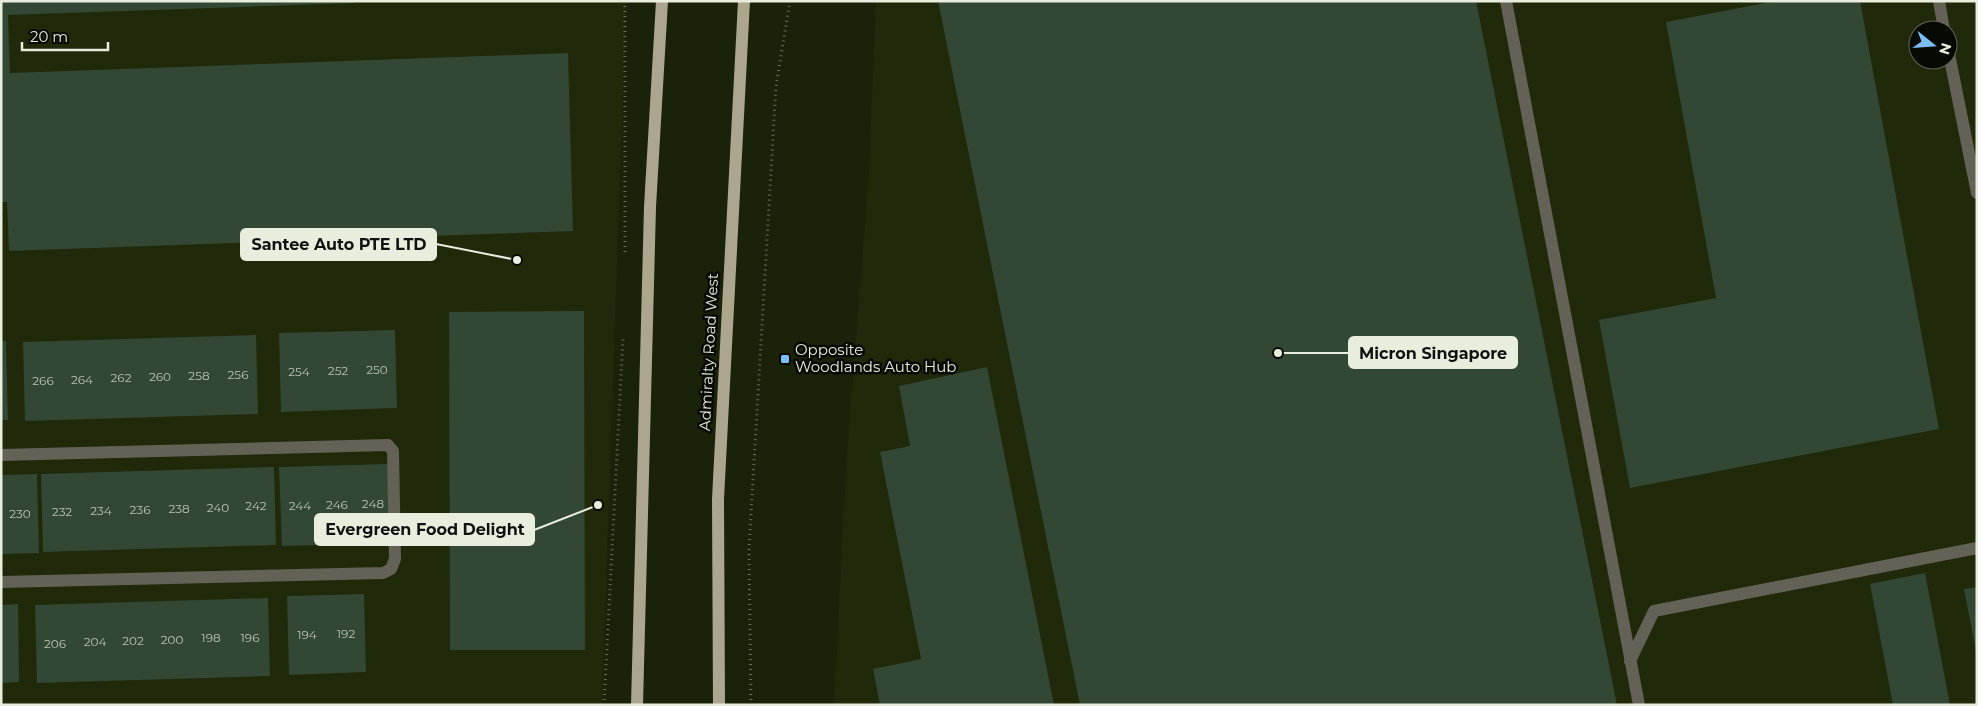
<svg xmlns="http://www.w3.org/2000/svg" width="1978" height="706" font-family="Montserrat,sans-serif">
  <style>
    .built { fill: #202909; fill-rule: evenodd }
    .building { fill: #324734 }
    .lines { fill: none; stroke-linecap: round; stroke-linejoin: round }
    .path { stroke: #696f5b; stroke-width: 3; stroke-dasharray: 1 4; stroke-linecap: butt }
    .minor { stroke: #646256; stroke-width: 12 }
    .major { stroke: #aba68d; stroke-width: 12 }
    .poi-dot { fill: #7cbef9; stroke: #070a03; stroke-width: 2 }
    .labels { text-anchor: middle; stroke-width: 5; stroke-linejoin: round; paint-order: stroke }
    .number-label { font-size: 12px; fill: #bac4b4 }
    .poi-label { font-size: 15px; fill: #e8edde; stroke: #070a03; text-anchor: start }
    .street-label { font-size: 15px; fill: #e8edde; stroke: #070a03 }
    .leader { fill: none; stroke: #e8edde; stroke-width: 2 }
    .callout-dot { fill: #e8edde; stroke: #070a03; stroke-width: 2 }
    .callout { fill: #e8edde; stroke: #e8edde; stroke-width: 2 }
    .callout-label { font-size: 16px; text-anchor: middle; font-weight: bold; fill: #111 }
  </style>
  <rect width="100%" height="100%" fill="#1b220a"/>
  <path class="built" d="M1,1H626L602,705H1Z
    M876,1H1977V705H834L846,465L868,187ZM1918,30H1948V60H1918Z"/>
  <path class="building" d="M1,1H354V3L8,15L10,73L568,53L573,231L9,251L7,202H1Z
    M938,1H1476L1617,705H1080Z
    M1776,1H1860L1939,429L1630,488L1599,320L1716,298L1666,22Z
    M584,311L585,650H450L449,312Z
    M395,330L397,408L281,412L279,333Z
    M256,335L258,414L25,421L23,342Z
    M1,341H6L8,420H1Z
    M987,367L1054,705H880L873,669L921,659L880,452L910,446L899,386Z
    M389,464L390,543L282,546L279,467Z
    M274,467L276,545L43,552L41,474Z
    M37,474L39,553L1,554V475Z
    M1925,573L1950,705H1893L1870,584Z
    M1977,587V651H1976L1964,589Z
    M364,594L366,672L289,675L287,596Z
    M268,598L270,676L37,683L35,605Z
    M18,604L19,682L1,683V605Z"/>
  <g class="lines">
    <path class="path" d="M625,1V255
      M604,705L623,338
      M751,705L749,548L776,86L790,1"/>
    <path class="minor" d="M1506,1L1639,705
      M1939,1L1944,30
      M1948,49L1977,193
      M1,455L388,445L393,451L395,559L391,569L383,573L1,582
      M1630,661L1654,611L1977,548"/>
    <path class="major" d="M637,705L650,207L662,1
      M719,705L718,499L744,1"/>
  </g>
  <rect class="poi-dot" x="780" y="354" width="10" height="10" rx="2.5"/>
  <g class="labels">
    <g class="number-label">
      <text x="377" y="374">250</text>
      <text x="338" y="375">252</text>
      <text x="299" y="376">254</text>
      <text x="238" y="379">256</text>
      <text x="199" y="380">258</text>
      <text x="160" y="381">260</text>
      <text x="121" y="382">262</text>
      <text x="82" y="384">264</text>
      <text x="43" y="385">266</text>
      <text x="373" y="508">248</text>
      <text x="337" y="509">246</text>
      <text x="256" y="510">242</text>
      <text x="300" y="510">244</text>
      <text x="218" y="512">240</text>
      <text x="179" y="513">238</text>
      <text x="140" y="514">236</text>
      <text x="101" y="515">234</text>
      <text x="62" y="516">232</text>
      <text x="20" y="518">230</text>
      <text x="346" y="638">192</text>
      <text x="307" y="639">194</text>
      <text x="211" y="642">198</text>
      <text x="250" y="642">196</text>
      <text x="172" y="644">200</text>
      <text x="133" y="645">202</text>
      <text x="95" y="646">204</text>
      <text x="55" y="648">206</text>
    </g>
    <g class="poi-label">
      <text x="795" y="355">Opposite<tspan x="795" dy="17">Woodlands Auto Hub</tspan></text>
    </g>
    <g class="street-label">
      <text transform="translate(709 352) rotate(-87)" y="5">Admiralty Road West</text>
    </g>
  </g>
  <path class="leader" d="M517 260L436 244M1278 353L1349 353M598 505L534 530"/>
  <g class="callout-dot">
    <circle cx="517" cy="260" r="5"/>
    <circle cx="1278" cy="353" r="5"/>
    <circle cx="598" cy="505" r="5"/>
  </g>
  <g class="callout">
    <rect x="241" y="229" width="195" height="31" rx="5"/>
    <rect x="1349" y="337" width="168" height="31" rx="5"/>
    <rect x="315" y="514" width="219" height="31" rx="5"/>
  </g>
  <g class="callout-label">
    <text x="339" y="250">Santee Auto PTE LTD</text>
    <text x="1433" y="359">Micron Singapore</text>
    <text x="425" y="535">Evergreen Food Delight</text>
  </g>
  <rect width="1978" height="706" fill="none" stroke="#e8edde" stroke-width="5"/>
  <g transform="translate(1933 45) rotate(107)"><circle r="24" fill="#070a03" stroke="#61655b"/>
  <path d="M0-4L9 19L0 12L-9 19Z" fill="#7cbef9"/>
  <text y="-8" font-size="14" font-weight="bold" text-anchor="middle" fill="#e8edde">N</text>
  </g>
  <path d="M22 42v8h86v-8" fill="none" stroke="#e8edde" stroke-width="2.5"/>
  <text x="30" y="42" font-size="15" fill="#e8edde" stroke="#070a03" stroke-width="4" paint-order="stroke">20 m</text>
</svg>
